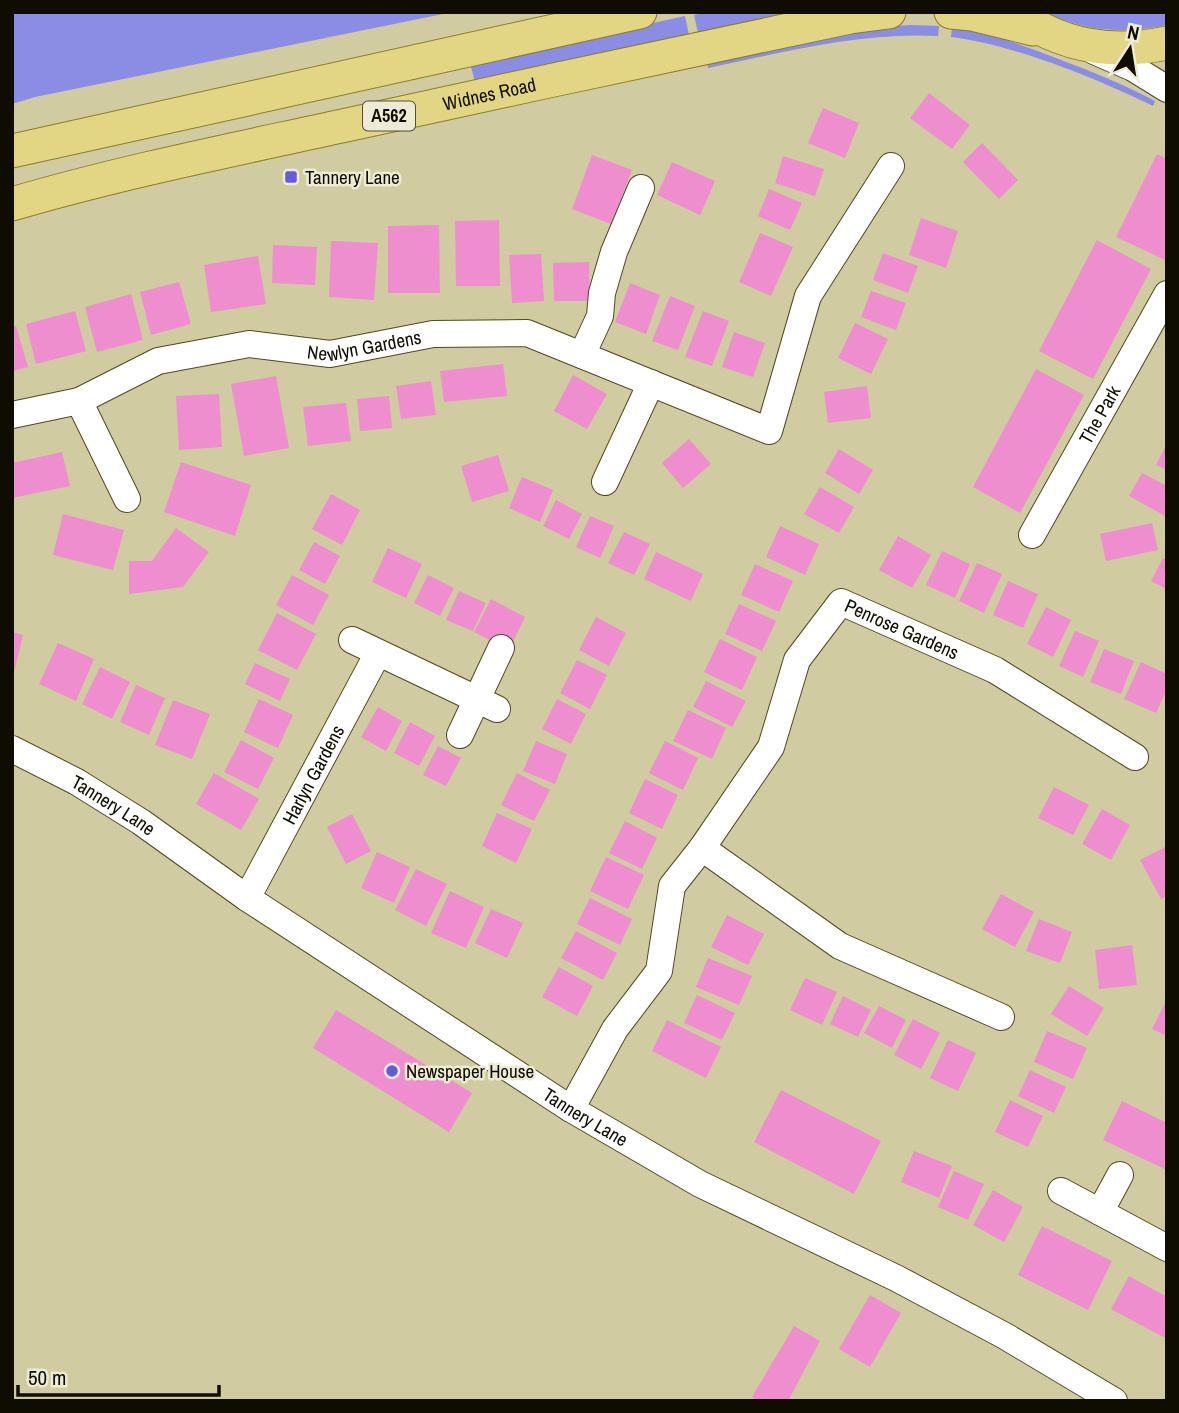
<svg xmlns="http://www.w3.org/2000/svg" width="1179" height="1413" font-family="'Archivo Narrow',sans-serif">
  <style>
    .green { fill: #8b8de4 }
    .building { fill: #ef8ece }
    .lines { fill: none; stroke-linecap: round; stroke-linejoin: round }
    .minor-casing { stroke: #4e4923; stroke-width: 28 }
    .major-casing { stroke: #8b7e22; stroke-width: 35 }
    .minor { stroke: #fff; stroke-width: 26 }
    .major { stroke: #e2d685; stroke-width: 33 }
    .poi-dot { fill: #645dd7; stroke: #edead5; stroke-width: 2.5 }
    .labels { text-anchor: middle; stroke-width: 5; stroke-linejoin: round; paint-order: stroke }
    .shield { fill: #edead5; stroke: #524f41; stroke-width: 2 }
    .shield-label { font-size: 18px; font-weight: bold; fill: #0f0d01 }
    .street-label { font-size: 19px; fill: #0f0d01; stroke: #edead5 }
    .poi-label { font-size: 19px; fill: #0f0d01; stroke: #edead5; text-anchor: start }
  </style>
  <rect width="100%" height="100%" fill="#d0cba1"/>
  <path class="green" d="M12,12H453L35,97L12,104Z
    M707,12H795L698,33L694,15Z
    M1046,12H1167V25C1124,34 1085,32 1046,12Z
    M685,16L689,35L475,82L470,63Z
    M911,25L939,26L938,36C860,32 785,52 708,68L707,61L877,27Z
    M952,27C988,32 1022,45 1056,58C1090,71 1123,84 1155,101L1153,106C1095,78 1015,45 951,37Z"/>
  <path class="building" d="M929,93L970,125L952,149L910,118Z
    M823,108L859,123L845,158L808,143Z
    M982,143L1018,180L999,199L963,162Z
    M1157,154L1167,159V256L1165,260L1116,237Z
    M592,155L632,170L611,224L572,209Z
    M783,156L824,169L815,196L775,183Z
    M672,162L715,181L700,215L657,195Z
    M769,189L802,203L790,230L758,216Z
    M921,218L958,231L946,268L909,255Z
    M499,220L500,286H456L455,221Z
    M439,225L440,293H388V226Z
    M760,233L793,247L771,296L739,282Z
    M1097,240L1151,269L1093,379L1039,351Z
    M331,241L378,243L374,300L329,297Z
    M273,245L317,247L315,285L272,283Z
    M883,253L918,266L908,293L873,280Z
    M541,254L544,301L512,303L509,255Z
    M258,256L266,304L211,312L204,265Z
    M589,262L590,301H554L553,263Z
    M179,282L191,324L151,335L140,292Z
    M630,283L660,295L646,334L615,322Z
    M871,291L906,303L896,330L861,317Z
    M131,294L143,340L97,352L85,307Z
    M670,296L695,306L678,350L652,341Z
    M75,311L86,351L36,364L26,324Z
    M703,311L729,321L712,366L685,357Z
    M855,323L888,339L871,374L838,358Z
    M16,326L28,367L12,371V327Z
    M734,332L765,343L753,377L722,367Z
    M503,364L507,396L444,402L440,371Z
    M1036,369L1084,395L1020,513L973,487Z
    M573,375L607,394L587,429L554,411Z
    M276,376L289,448L244,456L231,384Z
    M431,381L436,415L401,419L396,386Z
    M867,386L871,418L828,423L824,392Z
    M219,394L222,447L179,450L176,396Z
    M389,396L392,428L360,431L357,399Z
    M346,403L351,441L308,446L303,407Z
    M689,439L711,464L683,488L662,463Z
    M1167,443V470L1156,465Z
    M839,449L873,470L859,494L825,473Z
    M62,452L70,486L12,498V463Z
    M498,455L509,491L472,502L461,466Z
    M181,462L251,485L235,536L164,512Z
    M1142,473L1167,486V517L1129,496Z
    M522,477L553,490L540,522L509,508Z
    M820,487L854,507L839,533L804,514Z
    M331,494L360,510L342,545L312,529Z
    M556,500L582,514L569,539L543,526Z
    M63,514L124,530L113,570L53,555Z
    M590,516L614,526L600,558L576,547Z
    M1152,523L1158,550L1106,561L1100,534Z
    M780,526L819,544L805,575L766,557Z
    M176,528L209,552L183,587L129,594V561H152Z
    M624,532L650,544L634,575L608,563Z
    M898,536L931,555L912,588L879,570Z
    M314,542L340,556L325,584L299,570Z
    M388,548L422,564L406,598L372,582Z
    M942,551L970,564L955,598L926,585Z
    M656,552L703,574L691,601L644,579Z
    M1163,558L1167,560V589L1151,581Z
    M977,563L1002,574L984,613L959,601Z
    M755,564L793,581L779,612L741,595Z
    M292,575L329,595L313,625L276,605Z
    M428,575L454,588L440,616L414,603Z
    M1008,581L1038,594L1023,628L993,615Z
    M459,591L486,603L473,631L446,620Z
    M491,599L525,617L509,650L474,632Z
    M739,604L776,621L762,651L725,634Z
    M1046,607L1071,620L1053,657L1027,644Z
    M277,613L316,634L297,670L258,650Z
    M596,617L626,633L609,666L579,650Z
    M1075,631L1099,641L1083,677L1059,666Z
    M12,632L23,635L13,676H12Z
    M720,639L757,657L742,690L704,672Z
    M58,643L94,659L76,701L39,684Z
    M1104,649L1134,661L1121,694L1090,682Z
    M577,660L607,675L590,709L560,693Z
    M1141,662L1167,674V689L1156,713L1124,699Z
    M255,663L290,679L280,701L245,684Z
    M100,667L130,682L112,719L82,704Z
    M706,681L746,701L732,727L693,707Z
    M136,685L165,698L149,735L120,722Z
    M259,699L293,715L278,748L244,732Z
    M557,699L586,714L571,744L542,729Z
    M173,700L210,714L192,759L155,745Z
    M378,707L402,721L386,751L361,737Z
    M688,710L726,728L712,759L673,741Z
    M410,722L435,736L419,766L394,753Z
    M241,740L274,758L258,789L224,772Z
    M536,741L567,754L555,784L523,771Z
    M665,741L698,758L683,790L649,773Z
    M438,746L461,758L446,786L423,775Z
    M214,773L259,799L241,830L196,804Z
    M517,773L550,790L534,821L501,805Z
    M645,779L678,795L662,829L629,813Z
    M1054,787L1089,805L1073,835L1038,818Z
    M1102,809L1130,825L1111,860L1082,844Z
    M497,813L532,829L516,863L482,846Z
    M352,814L371,851L346,864L327,827Z
    M625,821L657,838L642,869L609,853Z
    M1167,846V896L1161,899L1140,860Z
    M377,852L410,867L394,903L361,888Z
    M606,857L644,875L628,909L590,891Z
    M416,869L447,884L426,926L395,910Z
    M450,891L484,907L466,948L431,933Z
    M1001,894L1034,912L1015,947L982,929Z
    M590,898L632,919L620,945L577,924Z
    M491,909L523,923L507,958L475,943Z
    M727,915L764,934L748,965L711,947Z
    M1039,919L1072,932L1060,963L1026,951Z
    M576,931L617,953L603,980L561,958Z
    M1132,945L1137,985L1099,989L1095,950Z
    M708,958L752,976L739,1005L696,987Z
    M559,967L593,986L577,1016L542,997Z
    M805,978L837,992L822,1025L790,1010Z
    M1069,986L1104,1008L1087,1036L1051,1014Z
    M697,995L735,1013L722,1040L684,1023Z
    M843,996L871,1010L858,1037L830,1024Z
    M1167,999V1036L1152,1029Z
    M879,1006L906,1020L892,1048L864,1033Z
    M336,1010L472,1093L449,1132L313,1048Z
    M913,1019L940,1033L921,1069L894,1055Z
    M667,1020L721,1047L706,1078L652,1051Z
    M1047,1031L1087,1048L1073,1079L1034,1062Z
    M948,1040L976,1053L958,1091L930,1078Z
    M1030,1070L1066,1087L1054,1113L1018,1096Z
    M781,1090L881,1141L854,1194L754,1142Z
    M1010,1100L1043,1116L1028,1147L995,1132Z
    M1122,1101L1167,1123V1170L1103,1140Z
    M914,1151L952,1166L939,1198L901,1182Z
    M954,1171L984,1184L968,1220L938,1207Z
    M993,1190L1023,1207L1004,1242L973,1225Z
    M1042,1226L1112,1261L1088,1310L1018,1275Z
    M1129,1276L1167,1297V1339L1111,1309Z
    M870,1295L901,1313L870,1367L839,1349Z
    M794,1326L820,1341L788,1401H759L752,1397Z"/>
  <g class="lines">
    <defs>
      <g id="minor">
        <path d="M1094,51L1133,68L1167,89"/>
        <path d="M582,355L600,316L602,293L614,252L641,188"/>
        <path d="M79,401L127,499"/>
        <path id="s1" d="M12,415L79,401L158,361L249,344L330,354L433,334L527,333L769,431L808,296L891,166"/>
        <path d="M605,482L651,383"/>
        <path id="s2" d="M1032,535L1167,294"/>
        <path d="M352,640L497,709"/>
        <path d="M460,735L501,648"/>
        <path id="s3" d="M12,749L77,782L141,822L247,898L571,1109L700,1184L896,1278L1005,1336L1114,1401"/>
        <path d="M702,848L840,946L1001,1017"/>
        <path id="s4" d="M247,898L378,653"/>
        <path id="s5" d="M571,1109L615,1029L659,971L672,886L702,848L771,747L797,660L841,602L995,670L1135,757"/>
        <path d="M1061,1191L1167,1248"/>
        <path d="M1100,1212L1120,1175"/>
      </g>
      <g id="major">
        <path d="M951,12L972,14L1033,29"/>
        <path d="M1014,12C1060,46 1110,55 1167,43"/>
        <path d="M12,151L640,12"/>
        <path id="s6" d="M12,204C121,172 232,150 342,126C511,89 681,52 850,17L889,12"/>
      </g>
    </defs>
    <use href="#minor" class="minor-casing"/>
    <use href="#major" class="major-casing"/>
    <use href="#minor" class="minor"/>
    <use href="#major" class="major"/>
  </g>
  <g class="poi-dot">
    <rect x="284" y="170" width="14" height="14" rx="3.5"/>
    <circle cx="392" cy="1071" r="7"/>
  </g>
  <g class="labels">
    <rect class="shield" x="363" y="101.5" width="52" height="29" rx="5"/>
    <g class="shield-label">
      <text x="389" y="122">A562</text>
    </g>
    <g class="street-label">
      <text dy="7" stroke="none"><textPath href="#s6" startOffset="490">Widnes Road</textPath></text>
      <text dy="7" stroke="none"><textPath href="#s1" startOffset="366">Newlyn Gardens</textPath></text>
      <text dy="7" stroke="none"><textPath href="#s2" startOffset="138">The Park</textPath></text>
      <text dy="7" stroke="none"><textPath href="#s5" startOffset="651">Penrose Gardens</textPath></text>
      <text dy="7" stroke="none"><textPath href="#s4" startOffset="140">Harlyn Gardens</textPath></text>
      <text dy="7" stroke="none"><textPath href="#s3" startOffset="116">Tannery Lane</textPath></text>
      <text dy="7" stroke="none"><textPath href="#s3" startOffset="682">Tannery Lane</textPath></text>
    </g>
    <g class="poi-label">
      <text x="305" y="184">Tannery Lane</text>
      <text x="406" y="1078">Newspaper House</text>
    </g>
  </g>
  <rect width="1179" height="1413" fill="none" stroke="#0f0d01" stroke-width="28"/>
  <g transform="translate(1130 49) rotate(12)" stroke="#edead5" stroke-width="5" paint-order="stroke">
  <path d="M0-5L12 26L0 18L-12 26Z" fill="#0f0d01"/>
  <text y="-10" font-size="19" font-weight="bold" text-anchor="middle" fill="#0f0d01">N</text>
  </g>
  <path d="M18 1385v10h201v-10" fill="none" stroke="#0f0d01" stroke-width="3.5"/>
  <text x="28" y="1385" font-size="21" fill="#0f0d01" stroke="#edead5" stroke-width="5" paint-order="stroke">50 m</text>
</svg>
